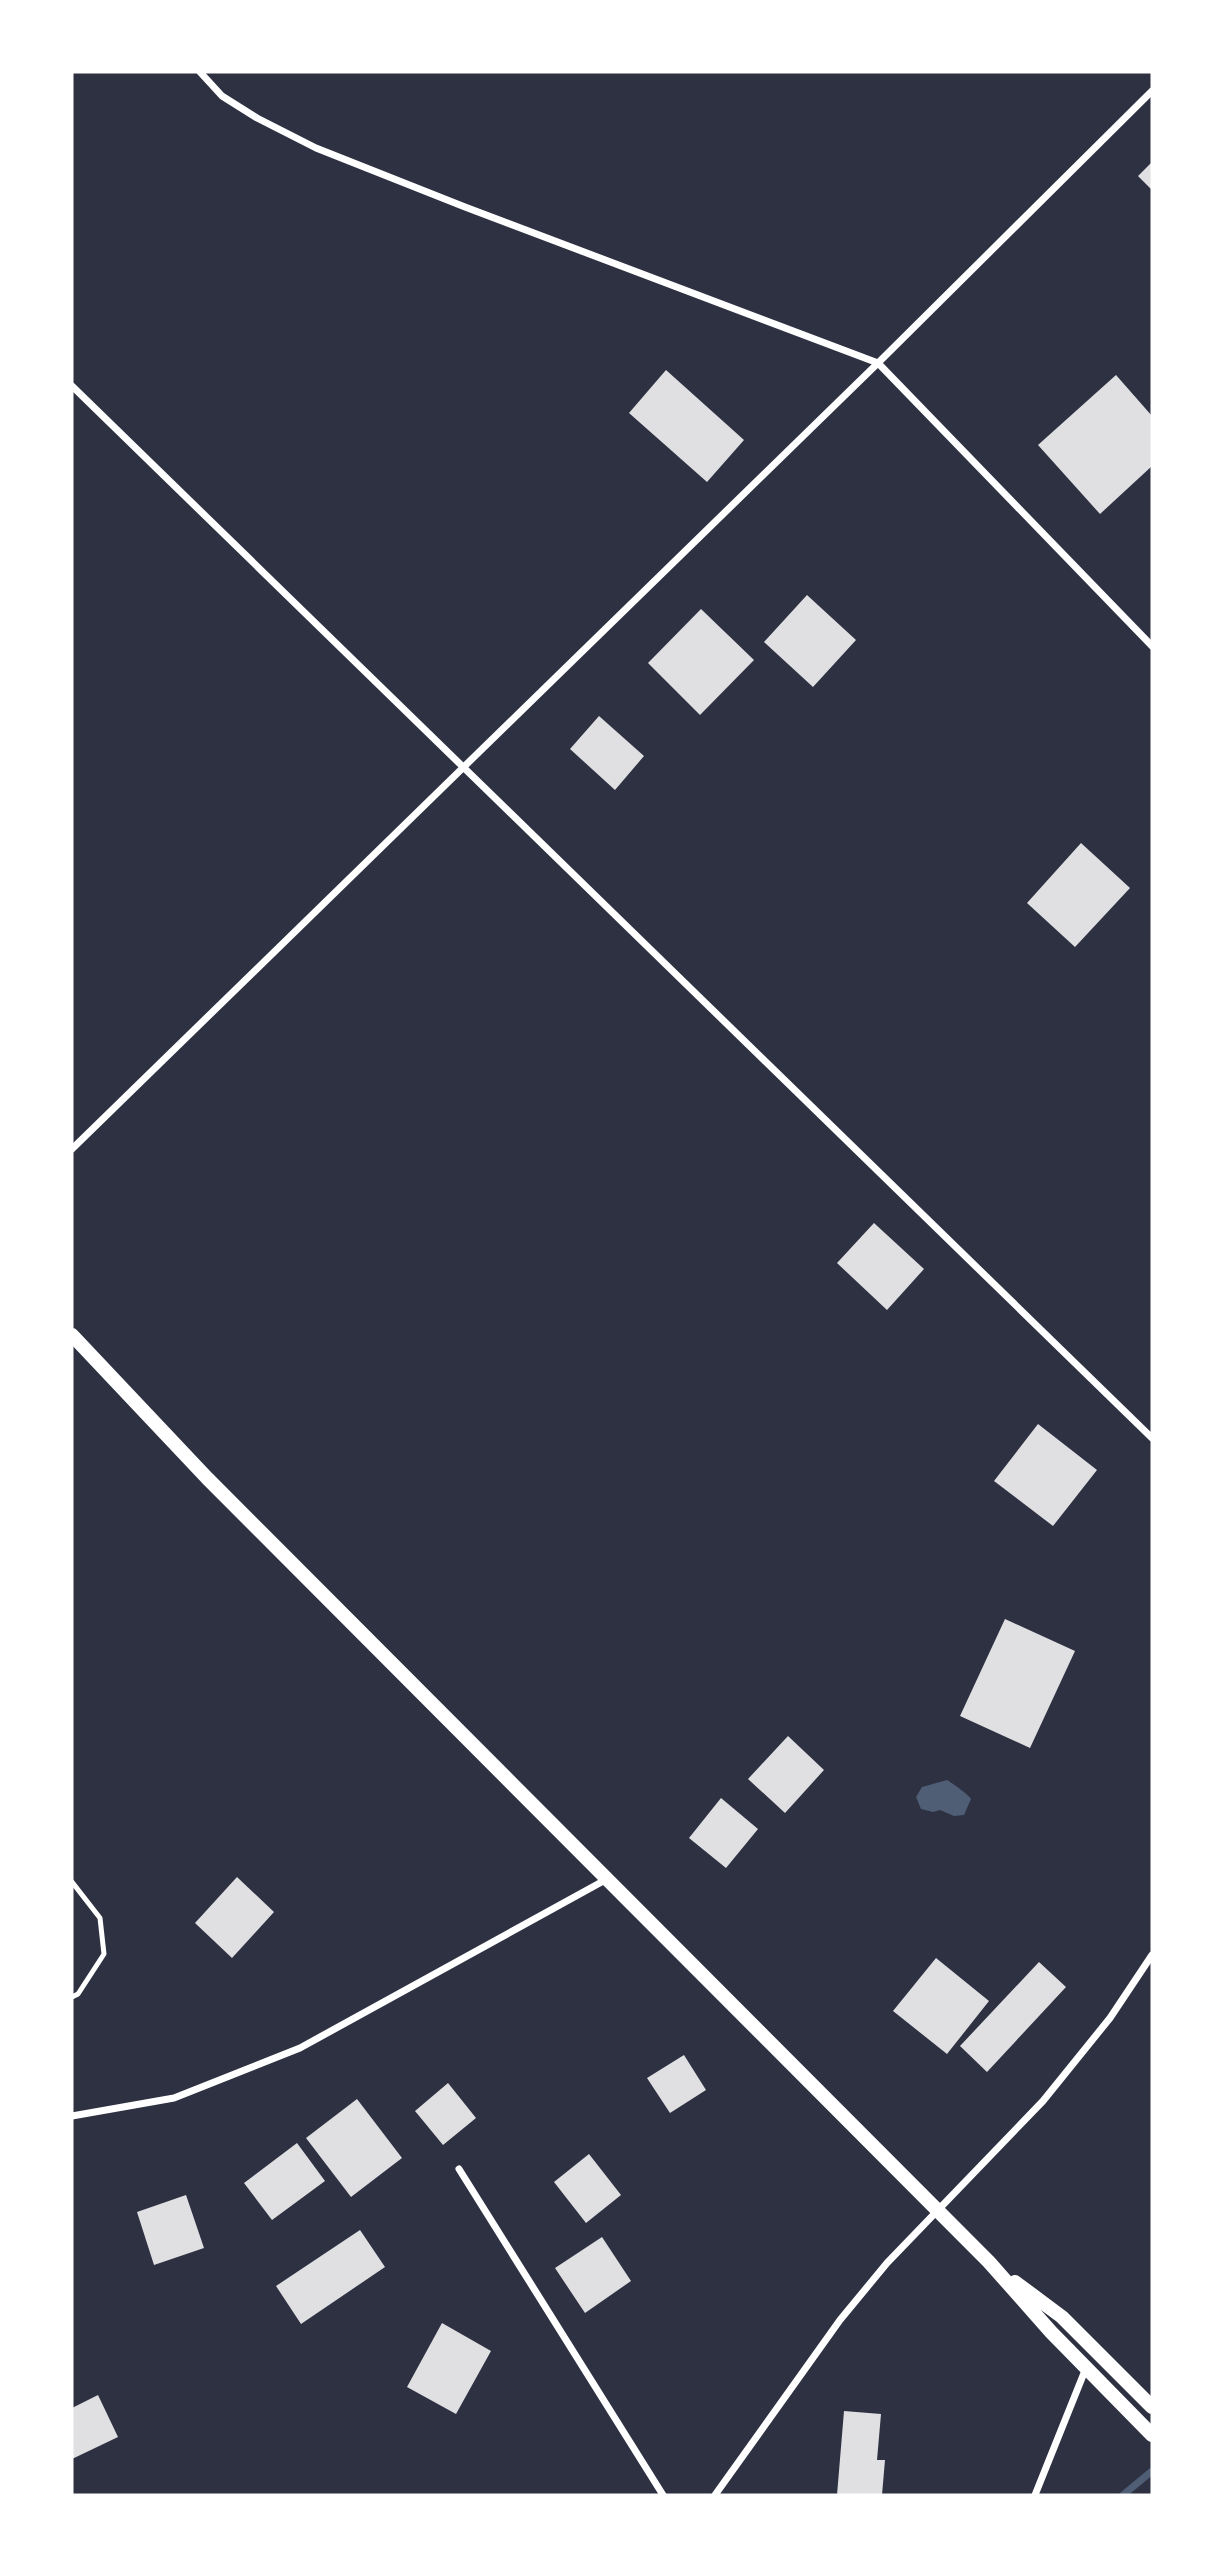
<svg xmlns="http://www.w3.org/2000/svg" width="1224" height="2567" font-family="'Titillium Web',sans-serif">
  <style>
    .water { fill: #4f5d75 }
    .lines { fill: none; stroke-linecap: round; stroke-linejoin: round }
    .stream { stroke: #4f5d75; stroke-width: 7 }
    .building { fill: #e0e0e3 }
    .service { stroke: #fff; stroke-width: 5 }
    .minor { stroke: #fff; stroke-width: 7 }
    .secondary { stroke: #fff; stroke-width: 14 }
  </style>
  <rect width="100%" height="100%" fill="#2d3142"/>
  <path class="water" d="M947,1780C952,1783 968,1794 971,1799L964,1815L954,1816L940,1810L933,1812L921,1809L916,1797L922,1787Z"/>
  <g class="lines">
    <path class="stream" d="M1123,2495L1152,2471"/>
  </g>
  <path class="building" d="M1152,162V190L1138,176Z
    M666,370L744,440L707,482L629,413Z
    M1116,375L1152,416V466L1100,514L1038,445Z
    M807,595L856,640L813,687L764,642Z
    M701,609L754,660L700,715L648,663Z
    M599,716L644,756L615,790L570,749Z
    M1081,843L1130,888L1075,947L1027,903Z
    M874,1223L924,1269L887,1310L837,1263Z
    M1038,1424L1097,1470L1053,1526L994,1481Z
    M1005,1619L1075,1651L1030,1748L960,1716Z
    M788,1736L824,1770L785,1813L748,1779Z
    M721,1798L758,1829L726,1868L689,1838Z
    M237,1877L274,1912L232,1958L195,1923Z
    M936,1958L989,2001L947,2054L893,2011Z
    M1039,1962L1066,1987L987,2072L960,2046Z
    M684,2055L706,2090L670,2113L647,2078Z
    M448,2083L476,2118L443,2145L415,2111Z
    M357,2099L402,2158L351,2197L306,2138Z
    M297,2143L325,2181L272,2220L244,2183Z
    M589,2154L621,2195L586,2223L554,2182Z
    M186,2195L204,2248L154,2265L137,2212Z
    M360,2230L385,2267L301,2324L276,2286Z
    M602,2237L631,2281L585,2313L555,2268Z
    M442,2323L491,2351L456,2414L407,2387Z
    M98,2395L118,2437L72,2459V2408Z
    M844,2411L881,2414L877,2460H885L882,2495H837Z"/>
  <g class="lines">
    <path class="service" d="M72,1882L100,1918L104,1954L78,1994L72,1997"/>
    <path class="minor" d="M200,72L222,96L257,118L316,148L465,207L878,363L1152,646
      M72,386L1152,1438
      M72,1149L878,363L1152,91
      M72,2116L174,2098L300,2048L607,1879
      M459,2169L663,2495
      M715,2495L840,2320L887,2263L1043,2101L1110,2018L1152,1955
      M1035,2495L1086,2368"/>
    <path class="secondary" d="M72,1335L207,1478L989,2262L1051,2332L1152,2435
      M1015,2282L1062,2317L1152,2407"/>
  </g>
  <rect width="1224" height="2567" fill="none" stroke="#ffffff" stroke-width="147"/>
</svg>
